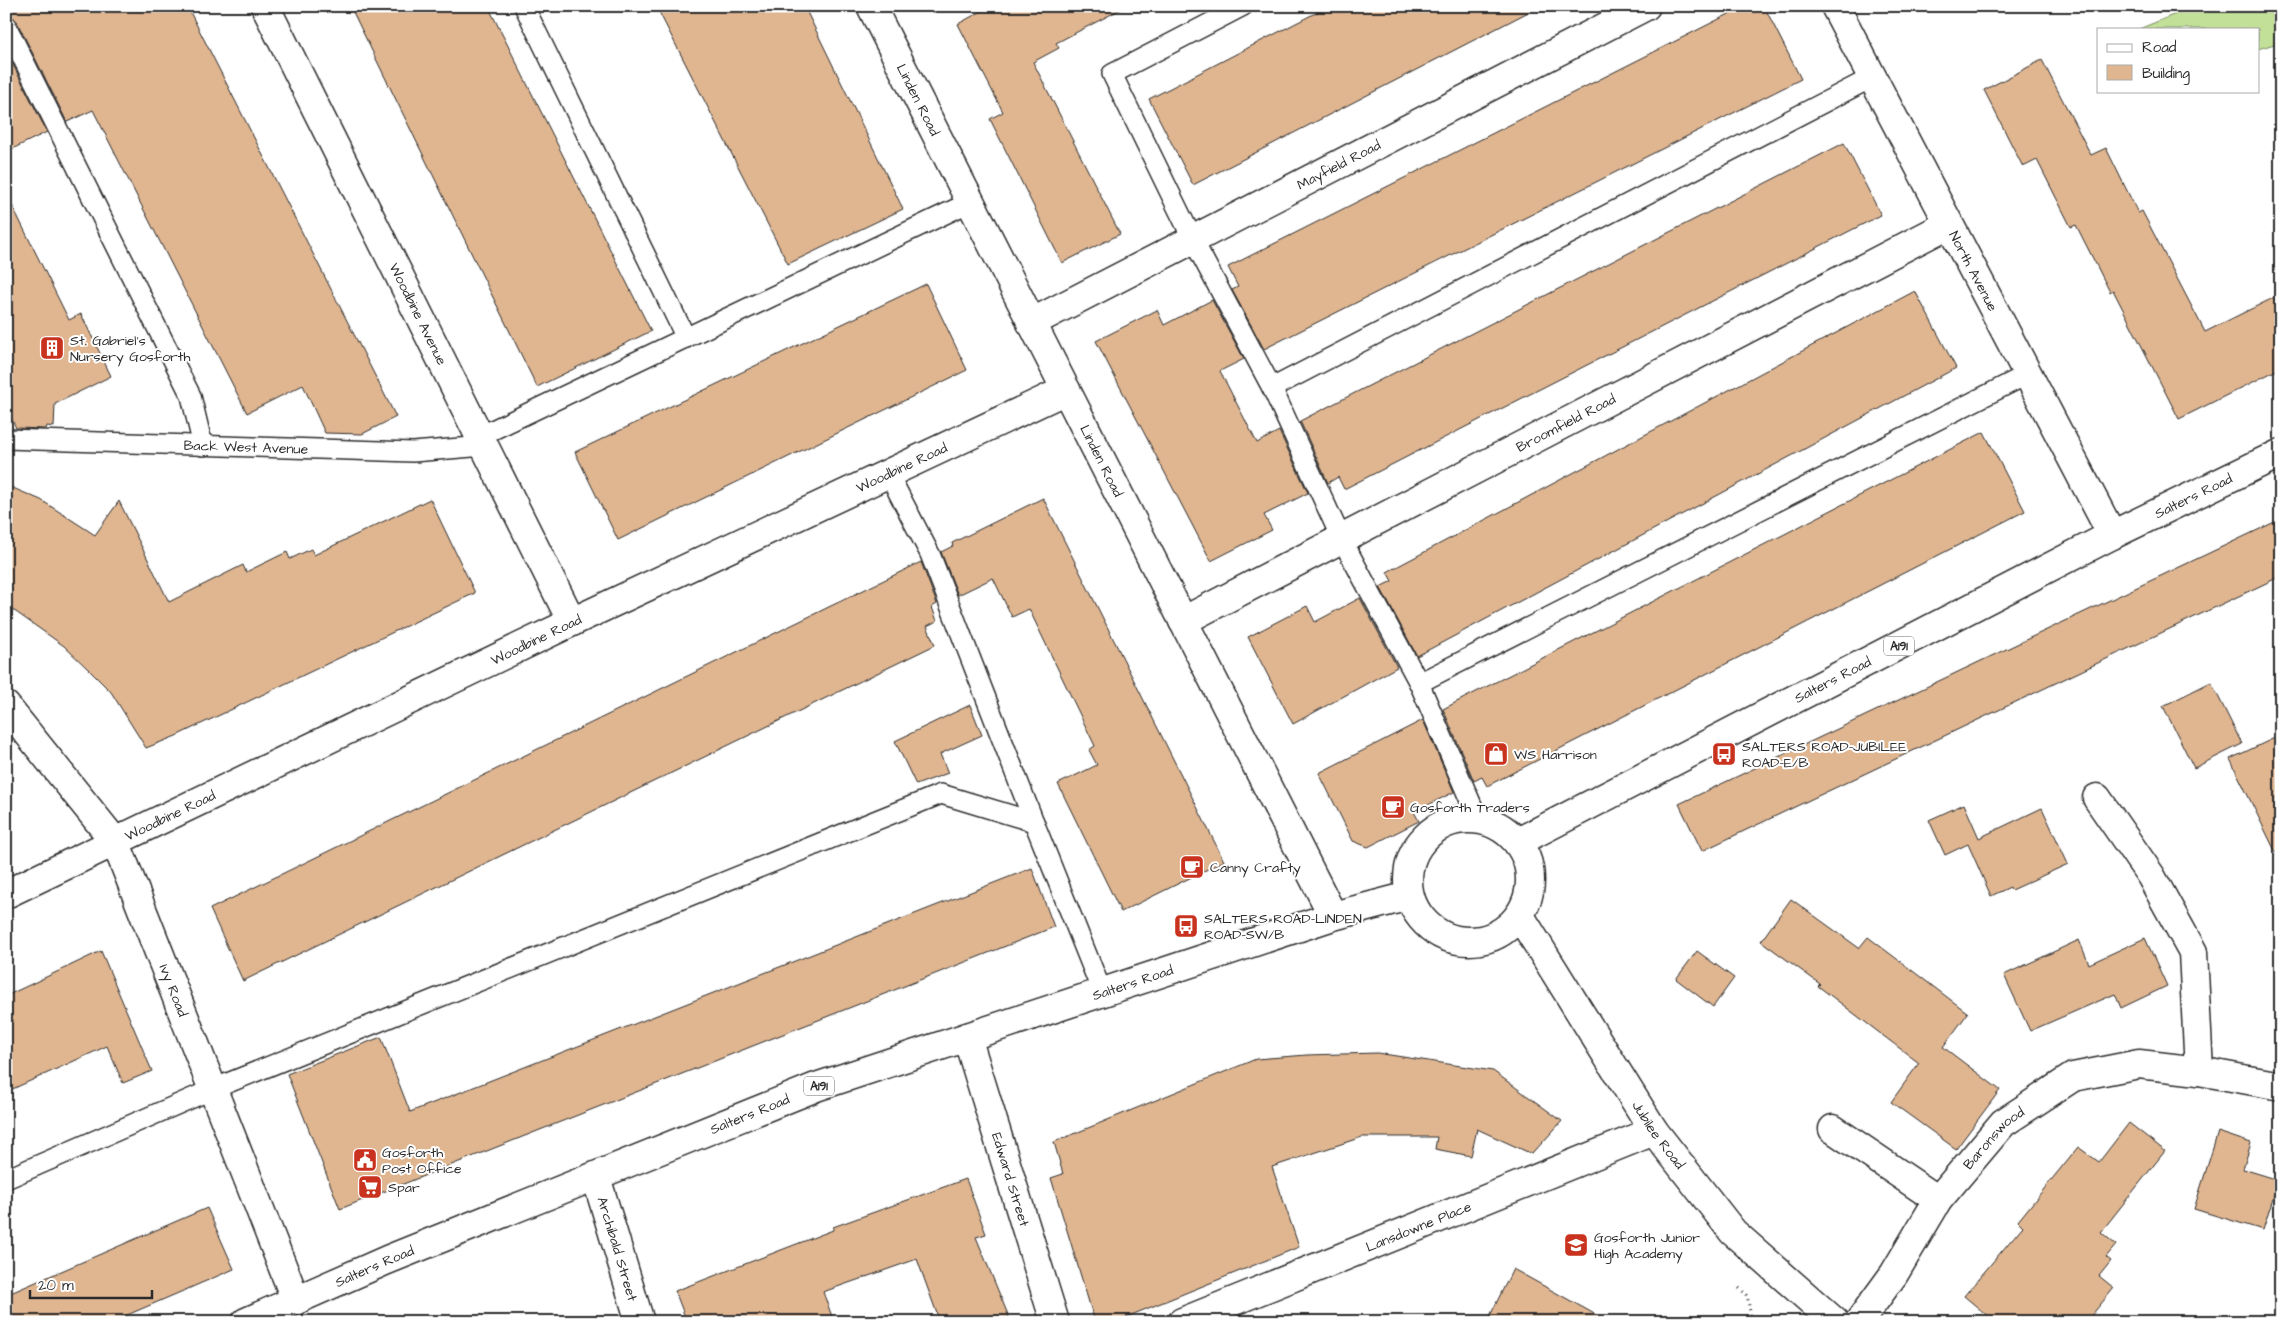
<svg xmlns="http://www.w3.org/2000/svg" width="2287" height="1328" font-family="'Architects Daughter',sans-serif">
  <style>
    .green { fill: #c2e098; stroke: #768662 }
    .building { fill: #e0b691; stroke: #2b2b2b }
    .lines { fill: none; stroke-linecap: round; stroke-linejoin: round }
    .lane-casing { stroke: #2b2b2b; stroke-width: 22 }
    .street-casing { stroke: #2b2b2b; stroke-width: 31 }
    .secondary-casing { stroke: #2b2b2b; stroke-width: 31 }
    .primary-casing { stroke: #2b2b2b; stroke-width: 31 }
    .path { stroke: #2b2b2b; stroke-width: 3; stroke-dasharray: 1 4; stroke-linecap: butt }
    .lane { stroke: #fff; stroke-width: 19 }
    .street { stroke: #fff; stroke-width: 28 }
    .secondary { stroke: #fff; stroke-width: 28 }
    .primary { stroke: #fff; stroke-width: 28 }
    .labels { text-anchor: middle; stroke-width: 4; stroke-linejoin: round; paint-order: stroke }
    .shield { fill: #fff; stroke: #6b6b6b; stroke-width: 1 }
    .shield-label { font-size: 12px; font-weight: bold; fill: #2b2b2b }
    .street-label { font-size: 14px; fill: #2b2b2b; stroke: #fff }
    .poi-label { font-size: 14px; fill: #2b2b2b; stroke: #fff; text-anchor: start }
  </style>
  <rect width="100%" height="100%" fill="#fff"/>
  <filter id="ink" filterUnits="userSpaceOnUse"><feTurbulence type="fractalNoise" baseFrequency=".02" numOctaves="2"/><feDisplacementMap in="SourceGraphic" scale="10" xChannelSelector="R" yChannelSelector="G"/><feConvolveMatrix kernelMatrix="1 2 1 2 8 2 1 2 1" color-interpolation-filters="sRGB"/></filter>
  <g filter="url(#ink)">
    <path class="green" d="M2195,6H2281V42L2258,49V29H2139Z"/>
    <path class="building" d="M6,6H187L396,417L362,434L325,433L303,385L247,413L93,110L67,122L16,20L6,14Z
      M350,6H488L651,331L537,387Z
      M656,6H804L903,209L788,264Z
      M991,6H1127L1056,43L1059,48L1033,62L1120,234L1062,263L990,119L1003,112L958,24Z
      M1329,6H1540L1193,185L1149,99Z
      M1745,6H1764L1801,79L1264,349L1232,290L1238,287L1228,267Z
      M6,51L47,132L6,152Z
      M2042,60L2091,155L2106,148L2138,213L2142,211L2205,332L2281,294V368L2179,419L2113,290L2110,292L2076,225L2071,227L2037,160L2023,167L1984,90Z
      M1844,143L1881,215L1344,489L1338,477L1328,483L1300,421Z
      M6,193L69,320L81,314L111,376L55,404L54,427L47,426L46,429L16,428L6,407Z
      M926,284L967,370L618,540L575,452Z
      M1915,291L1956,368L1417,656L1380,587L1392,581L1387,572Z
      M1212,300L1244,359L1220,371L1257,443L1279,431L1308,493L1264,515L1272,530L1211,561L1096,341L1157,310L1164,325Z
      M1984,432L2025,511L1487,786L1482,777L1474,781L1443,709Z
      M6,485L41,500L95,535L119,501L169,602L243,565L246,572L287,552L290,559L311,549L314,555L430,499L475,593L176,736L146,748L111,692L87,668L64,646L6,605Z
      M1043,498L1224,861L1121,912L1058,784L1097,765L1089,750L1095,746L1029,609L1012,617L993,578L958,595L941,552L953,546L952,543Z
      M2281,519V576L1702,851L1679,804Z
      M921,562L937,604L932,607L937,621L927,626L935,645L243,981L210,909Z
      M1360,598L1397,667L1293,724L1248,637L1307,606L1315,622Z
      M2211,682L2242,744L2194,768L2163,706Z
      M970,705L982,735L940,754L948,773L916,785L895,741Z
      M1423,720L1454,792L1414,812L1419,821L1368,847L1353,841L1319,773Z
      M2281,735V863L2230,759Z
      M1964,804L1979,838L2042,808L2068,864L2011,890L2010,887L1991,896L1968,844L1945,855L1929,820Z
      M1032,868L1054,927L340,1209L287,1074L381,1037L410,1112Z
      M1791,899L1859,948L1868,937L1968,1013L1943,1047L2000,1090L1956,1149L1891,1102L1919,1063L1818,986L1820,984L1761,941Z
      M2145,938L2167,986L2121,1008L2115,994L2030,1031L2004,975L2079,940L2089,964Z
      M101,951L152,1071L123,1083L107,1046L6,1092V996Z
      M1697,951L1734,978L1713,1007L1676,979Z
      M1377,1053L1493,1071L1562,1121L1532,1154L1477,1129L1471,1156L1435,1149L1437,1137H1362L1272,1167L1299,1247L1114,1322H1095L1051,1178L1063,1174L1054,1142L1256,1059L1307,1055Z
      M2129,1123L2165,1151L2101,1232L2116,1245L2106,1257L2111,1261L2099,1276L2114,1288L2086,1322H1995L1964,1296L2023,1226L2018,1221L2078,1147L2099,1162Z
      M2218,1132L2251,1143L2243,1169L2279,1180L2263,1230L2194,1209Z
      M966,1179L986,1234L976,1237L1011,1322H940L917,1259L823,1292L834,1322H687L675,1291L833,1230V1227Z
      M207,1208L234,1269L111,1322H6V1295Z
      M1513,1269L1609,1322H1487Z"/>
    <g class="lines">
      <defs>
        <g id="lane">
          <path d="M524,6L686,338"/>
          <path d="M1243,6L1112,74L1193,240L1272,388L1341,538L1419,683L1478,819"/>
          <path d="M6,25L191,396L203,446"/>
          <path d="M1272,388L1873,77"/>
          <path d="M480,436L970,202"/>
          <path id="s1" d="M6,439L413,452L484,446"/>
          <path d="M888,473L930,554L1034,822"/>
          <path d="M1419,683L2028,374"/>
          <path d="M6,1179L213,1089L941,794L1034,822L1102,992"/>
        </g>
        <g id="street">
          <path id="s2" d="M265,6L572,622"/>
          <path id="s3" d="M871,6L1333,916"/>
          <path id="s4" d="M1835,6L2112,535"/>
          <path id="s5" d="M1031,323L1646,6"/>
          <path id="s6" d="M1183,621L1949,224"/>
          <path id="s7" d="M6,706L116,843L296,1301"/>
          <path d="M2097,798L2151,876L2193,952L2199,1071"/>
          <path id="s8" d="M6,894L572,622L1066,390"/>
          <path id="s9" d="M967,1037L1055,1322"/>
          <path d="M1833,1129L1938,1200"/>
          <path id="s10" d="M596,1177L640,1322"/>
          <path id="s11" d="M1182,1322L1654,1131"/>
          <path id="s12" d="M1859,1322L1894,1274L1938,1200L2003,1123L2073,1077L2139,1064L2199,1071L2281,1086"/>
        </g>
        <g id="secondary">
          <path id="s13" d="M1520,916L1654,1131L1733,1232L1835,1322"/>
        </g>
        <g id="primary">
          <circle cx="1469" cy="880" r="61"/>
          <path id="s14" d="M1518,842L2112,535L2281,453"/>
          <path id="s15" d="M246,1322L387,1260L816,1087L1333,916L1409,896"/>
        </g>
      </defs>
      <use href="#lane" class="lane-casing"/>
      <use href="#street" class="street-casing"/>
      <use href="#secondary" class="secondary-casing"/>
      <use href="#primary" class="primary-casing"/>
      <path class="path" d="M1739,1288L1747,1295L1752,1322"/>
      <use href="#lane" class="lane"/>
      <use href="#street" class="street"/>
      <use href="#secondary" class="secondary"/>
      <use href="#primary" class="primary"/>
    </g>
  </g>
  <defs>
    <symbol id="building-square" viewBox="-11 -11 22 22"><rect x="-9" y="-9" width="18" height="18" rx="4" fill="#c8321e" stroke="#fff"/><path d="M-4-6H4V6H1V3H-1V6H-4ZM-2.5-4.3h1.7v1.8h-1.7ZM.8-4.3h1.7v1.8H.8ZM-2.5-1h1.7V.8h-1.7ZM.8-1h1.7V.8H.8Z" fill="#fff"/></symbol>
    <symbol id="shop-square" viewBox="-11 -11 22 22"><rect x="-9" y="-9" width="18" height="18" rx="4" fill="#c8321e" stroke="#fff"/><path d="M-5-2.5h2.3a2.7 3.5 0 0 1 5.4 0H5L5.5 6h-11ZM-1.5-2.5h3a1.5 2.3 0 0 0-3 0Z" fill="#fff"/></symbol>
    <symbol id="bus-square" viewBox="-11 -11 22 22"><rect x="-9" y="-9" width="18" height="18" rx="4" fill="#c8321e" stroke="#fff"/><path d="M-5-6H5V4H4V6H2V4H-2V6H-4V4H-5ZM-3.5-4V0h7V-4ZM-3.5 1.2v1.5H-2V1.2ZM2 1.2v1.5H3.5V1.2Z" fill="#fff"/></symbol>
    <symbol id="cafe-square" viewBox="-11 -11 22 22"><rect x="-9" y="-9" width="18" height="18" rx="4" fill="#c8321e" stroke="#fff"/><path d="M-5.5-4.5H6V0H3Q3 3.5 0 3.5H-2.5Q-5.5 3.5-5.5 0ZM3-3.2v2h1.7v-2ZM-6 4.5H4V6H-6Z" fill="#fff"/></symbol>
    <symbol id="civic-square" viewBox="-11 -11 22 22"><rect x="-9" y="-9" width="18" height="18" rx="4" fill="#c8321e" stroke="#fff"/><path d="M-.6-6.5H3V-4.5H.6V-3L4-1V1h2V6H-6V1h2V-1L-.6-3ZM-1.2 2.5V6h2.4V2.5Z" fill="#fff"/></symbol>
    <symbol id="supermarket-square" viewBox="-11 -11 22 22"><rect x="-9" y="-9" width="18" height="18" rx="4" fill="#c8321e" stroke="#fff"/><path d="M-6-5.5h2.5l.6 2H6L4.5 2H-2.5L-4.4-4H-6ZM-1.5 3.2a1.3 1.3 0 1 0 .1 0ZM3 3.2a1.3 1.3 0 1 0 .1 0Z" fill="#fff"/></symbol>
    <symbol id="school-square" viewBox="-11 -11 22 22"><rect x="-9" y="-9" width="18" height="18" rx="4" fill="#c8321e" stroke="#fff"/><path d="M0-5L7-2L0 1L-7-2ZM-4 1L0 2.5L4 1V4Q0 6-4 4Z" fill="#fff"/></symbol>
  </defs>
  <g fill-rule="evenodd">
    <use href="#building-square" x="38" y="334" width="28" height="28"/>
    <use href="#shop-square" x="1482" y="740" width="28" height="28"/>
    <use href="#bus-square" x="1710" y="740" width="28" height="28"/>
    <use href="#cafe-square" x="1379" y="793" width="28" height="28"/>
    <use href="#cafe-square" x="1178" y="853" width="28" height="28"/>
    <use href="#bus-square" x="1172" y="912" width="28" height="28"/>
    <use href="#civic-square" x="351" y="1146" width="28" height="28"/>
    <use href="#supermarket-square" x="356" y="1173" width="28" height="28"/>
    <use href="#school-square" x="1562" y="1231" width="28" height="28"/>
  </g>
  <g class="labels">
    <g class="shield">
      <rect x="1884" y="636.5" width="30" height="19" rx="4"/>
      <rect x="804" y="1076.5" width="30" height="19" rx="4"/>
    </g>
    <g class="shield-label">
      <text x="1899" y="650">A191</text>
      <text x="819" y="1090">A191</text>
    </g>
    <g class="street-label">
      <text dy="5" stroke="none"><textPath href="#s3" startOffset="105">Linden Road</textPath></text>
      <text dy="5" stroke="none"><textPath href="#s5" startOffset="346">Mayfield Road</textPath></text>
      <text dy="5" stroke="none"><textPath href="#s4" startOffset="299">North Avenue</textPath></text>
      <text dy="5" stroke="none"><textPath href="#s2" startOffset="344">Woodbine Avenue</textPath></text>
      <text dy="5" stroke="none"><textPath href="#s6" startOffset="431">Broomfield Road</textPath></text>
      <text dy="5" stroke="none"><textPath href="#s1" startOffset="240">Back West Avenue</textPath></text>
      <text dy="5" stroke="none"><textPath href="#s3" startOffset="510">Linden Road</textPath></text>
      <text dy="5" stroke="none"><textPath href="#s8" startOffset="992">Woodbine Road</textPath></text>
      <text dy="5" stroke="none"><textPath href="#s14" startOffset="759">Salters Road</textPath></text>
      <text dy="5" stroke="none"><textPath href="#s8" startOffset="588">Woodbine Road</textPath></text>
      <text dy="5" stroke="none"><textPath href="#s14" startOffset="354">Salters Road</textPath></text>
      <text dy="5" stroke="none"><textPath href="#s8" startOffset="182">Woodbine Road</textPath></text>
      <text dy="5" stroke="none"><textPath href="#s15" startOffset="950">Salters Road</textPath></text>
      <text dy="5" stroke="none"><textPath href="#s7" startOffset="334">Ivy Road</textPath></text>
      <text dy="5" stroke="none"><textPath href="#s15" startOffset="545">Salters Road</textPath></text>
      <text dy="5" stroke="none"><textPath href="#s13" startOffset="259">Jubilee Road</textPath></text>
      <text dy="5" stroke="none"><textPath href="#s12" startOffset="229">Baronswood</textPath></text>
      <text dy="5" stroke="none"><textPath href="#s9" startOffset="149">Edward Street</textPath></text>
      <text dy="5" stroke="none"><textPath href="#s11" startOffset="255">Lansdowne Place</textPath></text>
      <text dy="5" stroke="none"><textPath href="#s10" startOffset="75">Archibald Street</textPath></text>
      <text dy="5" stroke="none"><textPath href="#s15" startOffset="140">Salters Road</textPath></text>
    </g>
    <g class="poi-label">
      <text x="70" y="345">St. Gabriel's<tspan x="70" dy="16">Nursery Gosforth</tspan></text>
      <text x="1742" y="751">SALTERS ROAD-JUBILEE<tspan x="1742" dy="16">ROAD-E/B</tspan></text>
      <text x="1514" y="759">WS Harrison</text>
      <text x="1410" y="812">Gosforth Traders</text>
      <text x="1210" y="872">Canny Crafty</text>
      <text x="1204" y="923">SALTERS ROAD-LINDEN<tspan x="1204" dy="16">ROAD-SW/B</tspan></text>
      <text x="382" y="1157">Gosforth<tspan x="382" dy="16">Post Office</tspan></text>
      <text x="388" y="1192">Spar</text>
      <text x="1594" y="1242">Gosforth Junior<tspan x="1594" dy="16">High Academy</tspan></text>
    </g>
  </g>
  <rect width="2287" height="1328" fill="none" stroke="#fff" stroke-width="25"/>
  <rect x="12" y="12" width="2262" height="1303" fill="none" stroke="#2b2b2b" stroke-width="2" filter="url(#ink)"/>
  <rect x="2097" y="28" width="162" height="65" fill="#ffffff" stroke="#aaaaaa"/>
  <rect x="2107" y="44" width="25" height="8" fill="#ffffff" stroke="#aaaaaa"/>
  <text x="2142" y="52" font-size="15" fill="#2b2b2b">Road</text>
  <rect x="2107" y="65" width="25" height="15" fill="#e0b691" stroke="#aaaaaa"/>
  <text x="2142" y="78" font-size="15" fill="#2b2b2b">Building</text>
  <path d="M30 1290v8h122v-8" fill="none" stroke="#2b2b2b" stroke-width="2.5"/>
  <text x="38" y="1290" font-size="15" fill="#2b2b2b" stroke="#ffffff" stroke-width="4" paint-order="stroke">20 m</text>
</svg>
